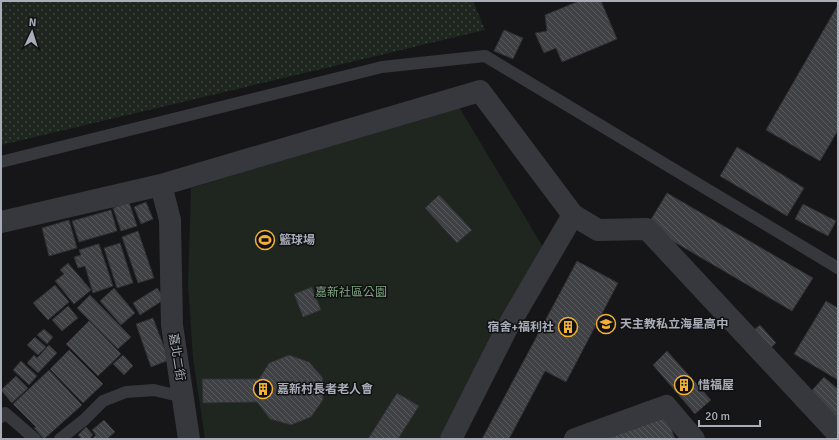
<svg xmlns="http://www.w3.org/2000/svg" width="839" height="440" font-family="Signika,'Noto Sans TC',sans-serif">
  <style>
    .grass { fill: url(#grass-dots) }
    .park { fill: #1e261f }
    .building { fill: url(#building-back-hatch); stroke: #303034 }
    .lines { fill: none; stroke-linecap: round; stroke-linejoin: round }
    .lane { stroke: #37383d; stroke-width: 12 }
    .street { stroke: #37383d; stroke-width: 22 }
    .labels { text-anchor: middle; stroke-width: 3; stroke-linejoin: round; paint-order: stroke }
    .poi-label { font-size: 12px; font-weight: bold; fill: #a8adb8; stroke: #111113; text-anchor: start }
    .park-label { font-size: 12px; fill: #7fa381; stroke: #111113 }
    .street-label { font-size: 12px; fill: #a8adb8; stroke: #111113 }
  </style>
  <defs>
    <pattern id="grass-dots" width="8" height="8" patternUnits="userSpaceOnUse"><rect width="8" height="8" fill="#1e261f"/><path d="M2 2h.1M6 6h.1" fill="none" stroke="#3c433d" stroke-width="1.8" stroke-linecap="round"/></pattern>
    <pattern id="building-back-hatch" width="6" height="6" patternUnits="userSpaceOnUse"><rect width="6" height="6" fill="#404145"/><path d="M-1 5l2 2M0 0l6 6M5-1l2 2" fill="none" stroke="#595a5e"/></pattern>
  </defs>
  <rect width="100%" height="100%" fill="#161618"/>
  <path class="grass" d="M1,1H473L485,30L1,145Z"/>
  <path class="park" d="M459,107L543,247L439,439H205L193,358L188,284L191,188Z"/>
  <path class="building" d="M579,1H601L617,39L562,62L556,48L544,53L535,33L547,31L545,15Z
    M838,5V130L820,161L766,130Z
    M504,30L523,38L513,59L494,51Z
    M737,147L804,188L787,216L720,176Z
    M667,193L813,278L792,311L647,226Z
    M439,195L472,230L457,243L425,208Z
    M129,202L137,226L121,231L113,208Z
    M146,202L153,219L141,224L134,207Z
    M803,204L836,221L828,236L795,219Z
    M111,210L117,231L79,242L72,221Z
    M69,220L77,248L49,256L42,228Z
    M138,231L154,278L138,283L122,237Z
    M120,243L133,283L117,288L104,248Z
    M98,244H99L113,286L93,293L85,266L78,268L74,257L81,255L79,250Z
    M577,261L618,283L566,382L545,371L509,439H482Z
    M68,263L91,290L74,304L55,281L64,274L60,270Z
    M55,285L69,302L48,320L33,303Z
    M312,287L321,310L303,317L294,294Z
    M114,288L135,313L121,325L100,301Z
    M157,288L165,299L140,315L133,303Z
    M90,295L131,337L118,349L77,308Z
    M826,301L838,308V380L794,354Z
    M68,306L78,318L62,331L52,320Z
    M153,318L169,360L151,367L136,324Z
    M89,321L121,354L98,376L66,344Z
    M760,325L776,343L766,352L749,334Z
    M44,329L53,337L47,344L37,335Z
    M35,337L46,347L38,355L27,345Z
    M49,345L57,353L38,373L27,363L34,355L37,358Z
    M69,350L103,384L83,403L50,369Z
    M667,351L711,400L695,414L653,365Z
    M123,355L133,366L124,375L113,364Z
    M289,355L309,362L323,378V400L311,417L291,425L270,419L257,402L203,403L202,379H259L269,363Z
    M21,361L37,376L29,385L13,370Z
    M49,370L82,405L44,439L34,428L36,427L13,404Z
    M16,376L28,388L12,403L1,390Z
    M824,377L838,389V422L807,396Z
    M397,393L419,406L398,439H368Z
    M667,417L675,439H604Z
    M104,420L115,432L107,439H92L96,435L92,430Z
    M86,427L93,435L89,439H82L78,435Z"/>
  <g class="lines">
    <path class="lane" d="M1,162L382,67L485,56L838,268
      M1,417L5,413L35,439
      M60,439L84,420L103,401L126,392L154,390L183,397"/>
    <path class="street" d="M161,185L480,91L573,215
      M1,222L161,185L170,220L172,325L189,439
      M451,439L507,328L573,215L598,230L647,229L838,434
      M575,439L666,406L694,439"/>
  </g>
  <defs>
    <symbol id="stadium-ring" viewBox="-11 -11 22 22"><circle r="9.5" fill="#111113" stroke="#f2b134" stroke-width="1.5"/><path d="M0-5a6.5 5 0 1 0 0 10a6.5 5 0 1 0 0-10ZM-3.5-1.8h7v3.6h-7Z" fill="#f2b134"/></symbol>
    <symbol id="school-ring" viewBox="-11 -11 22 22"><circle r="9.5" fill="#111113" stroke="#f2b134" stroke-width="1.5"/><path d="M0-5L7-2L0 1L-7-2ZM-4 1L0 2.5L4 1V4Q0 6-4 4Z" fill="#f2b134"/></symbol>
    <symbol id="building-ring" viewBox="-11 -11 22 22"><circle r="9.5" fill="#111113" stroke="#f2b134" stroke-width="1.5"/><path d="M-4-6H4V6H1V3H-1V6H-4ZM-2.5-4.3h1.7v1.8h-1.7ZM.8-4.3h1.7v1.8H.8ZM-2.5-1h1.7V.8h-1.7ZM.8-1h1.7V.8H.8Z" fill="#f2b134"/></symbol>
  </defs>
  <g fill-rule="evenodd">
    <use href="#stadium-ring" x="254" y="229" width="22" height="22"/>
    <use href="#school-ring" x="595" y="313" width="22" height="22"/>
    <use href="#building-ring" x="557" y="316" width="22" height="22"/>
    <use href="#building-ring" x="673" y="374" width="22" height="22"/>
    <use href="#building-ring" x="252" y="378" width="22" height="22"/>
  </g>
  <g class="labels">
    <g class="poi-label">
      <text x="279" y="244">籃球場</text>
      <text x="620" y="328">天主教私立海星高中</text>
      <text x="554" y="331" text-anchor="end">宿舍+福利社</text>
      <text x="698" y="389">惜福屋</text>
      <text x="277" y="393">嘉新村長者老人會</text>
    </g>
    <g class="park-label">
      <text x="351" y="296">嘉新社區公園</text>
    </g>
    <g class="street-label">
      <text transform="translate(177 357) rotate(81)" y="4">嘉北二街</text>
    </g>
  </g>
  <rect width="839" height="440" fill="none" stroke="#a8adb8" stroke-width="4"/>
  <g transform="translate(32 32) rotate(4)" stroke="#111113" stroke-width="3" paint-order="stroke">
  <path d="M0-3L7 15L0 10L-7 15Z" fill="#a8adb8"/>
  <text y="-6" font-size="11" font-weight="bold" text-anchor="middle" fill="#a8adb8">N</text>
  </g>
  <path d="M699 420v6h61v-6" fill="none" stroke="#a8adb8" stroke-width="2"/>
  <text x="705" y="420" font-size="12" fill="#a8adb8" stroke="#111113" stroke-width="3" paint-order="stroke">20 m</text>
</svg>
